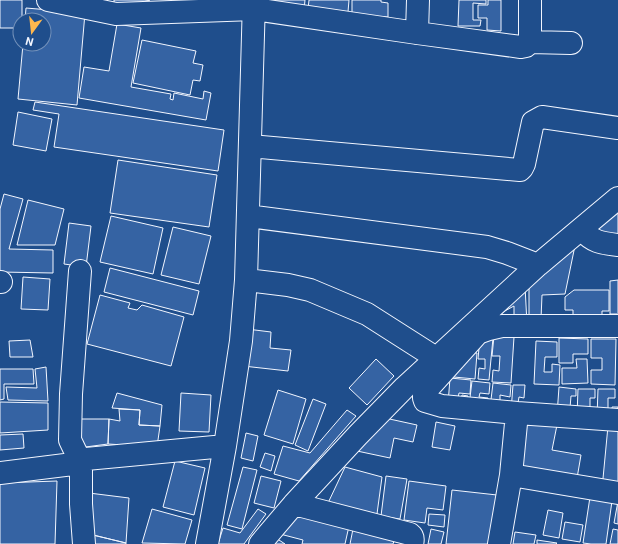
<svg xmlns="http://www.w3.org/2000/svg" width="618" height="544" font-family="Roboto,sans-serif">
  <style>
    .building { fill: #3563a3; stroke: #f2f6ff }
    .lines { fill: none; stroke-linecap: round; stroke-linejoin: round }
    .street-casing { stroke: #f2f6ff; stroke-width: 24 }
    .street { stroke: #1f4e8c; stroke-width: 22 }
  </style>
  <rect width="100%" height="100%" fill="#1f4e8c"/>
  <path class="building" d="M0,0H22V20H20V28H0Z
    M114,0H150L114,10Z
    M262,0H305L304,10Z
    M309,0H349L348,12L308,9Z
    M352,0H381V2L388,3V17L352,15Z
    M459,0H486V4L473,3V20H481L480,26H458Z
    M488,0H501V31L487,30V18H478V5H488Z
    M26,8L85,13L77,105L18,99L23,44H44V20H25Z
    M117,24L141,28L131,87L171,94L170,99L173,100L174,93L203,99L204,91L211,93L206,120L79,98L84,67L109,71Z
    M142,40L196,51L193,63L203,65L200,81L193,80L190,95L133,83Z
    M35,102L224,130L218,171L54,147L59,114L33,110Z
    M18,112L52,119L46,151L13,145Z
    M118,160L217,175L209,227L110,213Z
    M4,194L23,199L9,249L53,250V273L0,272V209Z
    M28,200L64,209L55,245H17Z
    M618,206V239L593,229Z
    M111,216L163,228L153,274L100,262Z
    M69,223L91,226L86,267L64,264Z
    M173,227L211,236L199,284L161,275Z
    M577,236L565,294L542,295L541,319L529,324V285Z
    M110,268L199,291L193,315L104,292Z
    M23,277L50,279L48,310L21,309Z
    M618,280V323H617V314H610V281Z
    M525,286L527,324L490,326L514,315V306L490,319Z
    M574,290H609V311H602V318L573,317V310H565V297Z
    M100,295L130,303L128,308L137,310L142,305L184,317L171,366L87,344Z
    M247,329L271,332L270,348L291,350L288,371L243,366Z
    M494,336L514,337L511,383L492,382L493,370L499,371L500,356H492Z
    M480,337L493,338L489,380L478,379L479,368L485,369V359H478Z
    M559,338L588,339V354H573V363H559Z
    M591,339H616L615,385L591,384V370H602V358H591Z
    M30,340L33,357H10L9,341Z
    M536,341L557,342V357H545L544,372H552V364L560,365L559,385L534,384Z
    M465,352L477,353L475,379L443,376Z
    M376,359L394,376L367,405L349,388Z
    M576,359H587L588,383L562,384V368H577Z
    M46,367L48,401L8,400L6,387L37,388L35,369Z
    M0,369H33L34,384H4V399L0,400Z
    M450,378L471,380L470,394L459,393L458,398H461L462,395L468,396L467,406L448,404Z
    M472,381L490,383L489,394L480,393L479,397L488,398L487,408L469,406Z
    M493,383L511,385L510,397L500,395V401L490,408Z
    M513,385H525L524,398L519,397L518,403L511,411Z
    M559,387L576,389V396H571L570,408L557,415Z
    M578,389H595V398H590V409L577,416Z
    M598,389H615V398H608V410L612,411V407H618L617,418L597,417Z
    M278,390L306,399L293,444L264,435Z
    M117,393L162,405L160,426L139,425L140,410L112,408Z
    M181,393L211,395L209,432L179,431Z
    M313,399L326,404L308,451L295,445Z
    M0,402L48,403V430L0,433Z
    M119,409L140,410L139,425L160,426L157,447L108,444L109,419L120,421Z
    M347,410L356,416L299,481L274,474L283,446L310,453Z
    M528,414L558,420L552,450L581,455L576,484L518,474Z
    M385,418L417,425L413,442L394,438L390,458L357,451Z
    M79,419H109L108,444L78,448Z
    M436,422L455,426L450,450L432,447Z
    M608,426L618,427V490L602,489Z
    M246,433L258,436L253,461L241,458Z
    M23,434L24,448L0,450V435Z
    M265,453L275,456L271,471L260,467Z
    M175,461L205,468L194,515L163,507Z
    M243,467L257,470L242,529L227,525Z
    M345,467L382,477L377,514L328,503Z
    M261,476L281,481L274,508L254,503Z
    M386,476L407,479L400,519L381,516Z
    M57,481L55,544H0V483Z
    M409,481L446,486L443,510L427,508L425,523L404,520Z
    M452,490L497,495L491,544H446Z
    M89,493L129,498L126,543L93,535Z
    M590,497L612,501L606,544H591L583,543Z
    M618,501V524L614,523Z
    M152,509L192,520L185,544L142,543Z
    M258,509L266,514L244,544H218L223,528L240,533Z
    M548,510L563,513L559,538L543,535Z
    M294,512L349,526L345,544H302L303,540L280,534Z
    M429,514L445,515L444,527L428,525Z
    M565,522L583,525L580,542L562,539Z
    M353,529L395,538L393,544H350Z
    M431,529L444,532L441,544H428Z
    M613,529L618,530V544H610Z
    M515,532L536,535L534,544H513Z
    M93,535L126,543V544H93Z
    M276,538L285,544H273Z
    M537,540L557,543L556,544H537Z"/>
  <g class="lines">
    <defs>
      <path id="street" d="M48,0L116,14L254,9L417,33L521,47L526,46L530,42V0
        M417,33L418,0
        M530,42L571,43
        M250,146L520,170L522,168L524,164L533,122L542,117L618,128
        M248,216L487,247L507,253L538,265
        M581,229C593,242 600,243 618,245
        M80,271L71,394L70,440L81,463V504L84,544
        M246,280L288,285L310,290L367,314L436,358
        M0,282H1
        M618,326H502L489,329L478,333L424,393V398L425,401L442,406L517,413L618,420
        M0,473L81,463L86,459L225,446
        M511,475L618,493
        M294,504L410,534C414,537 413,540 412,544
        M207,544L225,446L241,341L246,280L254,0
        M260,544L294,504L358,435L405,387L538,265L618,198
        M499,544L511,475L517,413"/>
    </defs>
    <use href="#street" class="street-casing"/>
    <use href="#street" class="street"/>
  </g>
  <g transform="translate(32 32) rotate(195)"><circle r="19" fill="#1f4e8c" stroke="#7391ba"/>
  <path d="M0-3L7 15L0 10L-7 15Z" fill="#ffb74d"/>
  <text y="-6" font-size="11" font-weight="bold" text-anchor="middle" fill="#f2f6ff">N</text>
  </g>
</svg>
